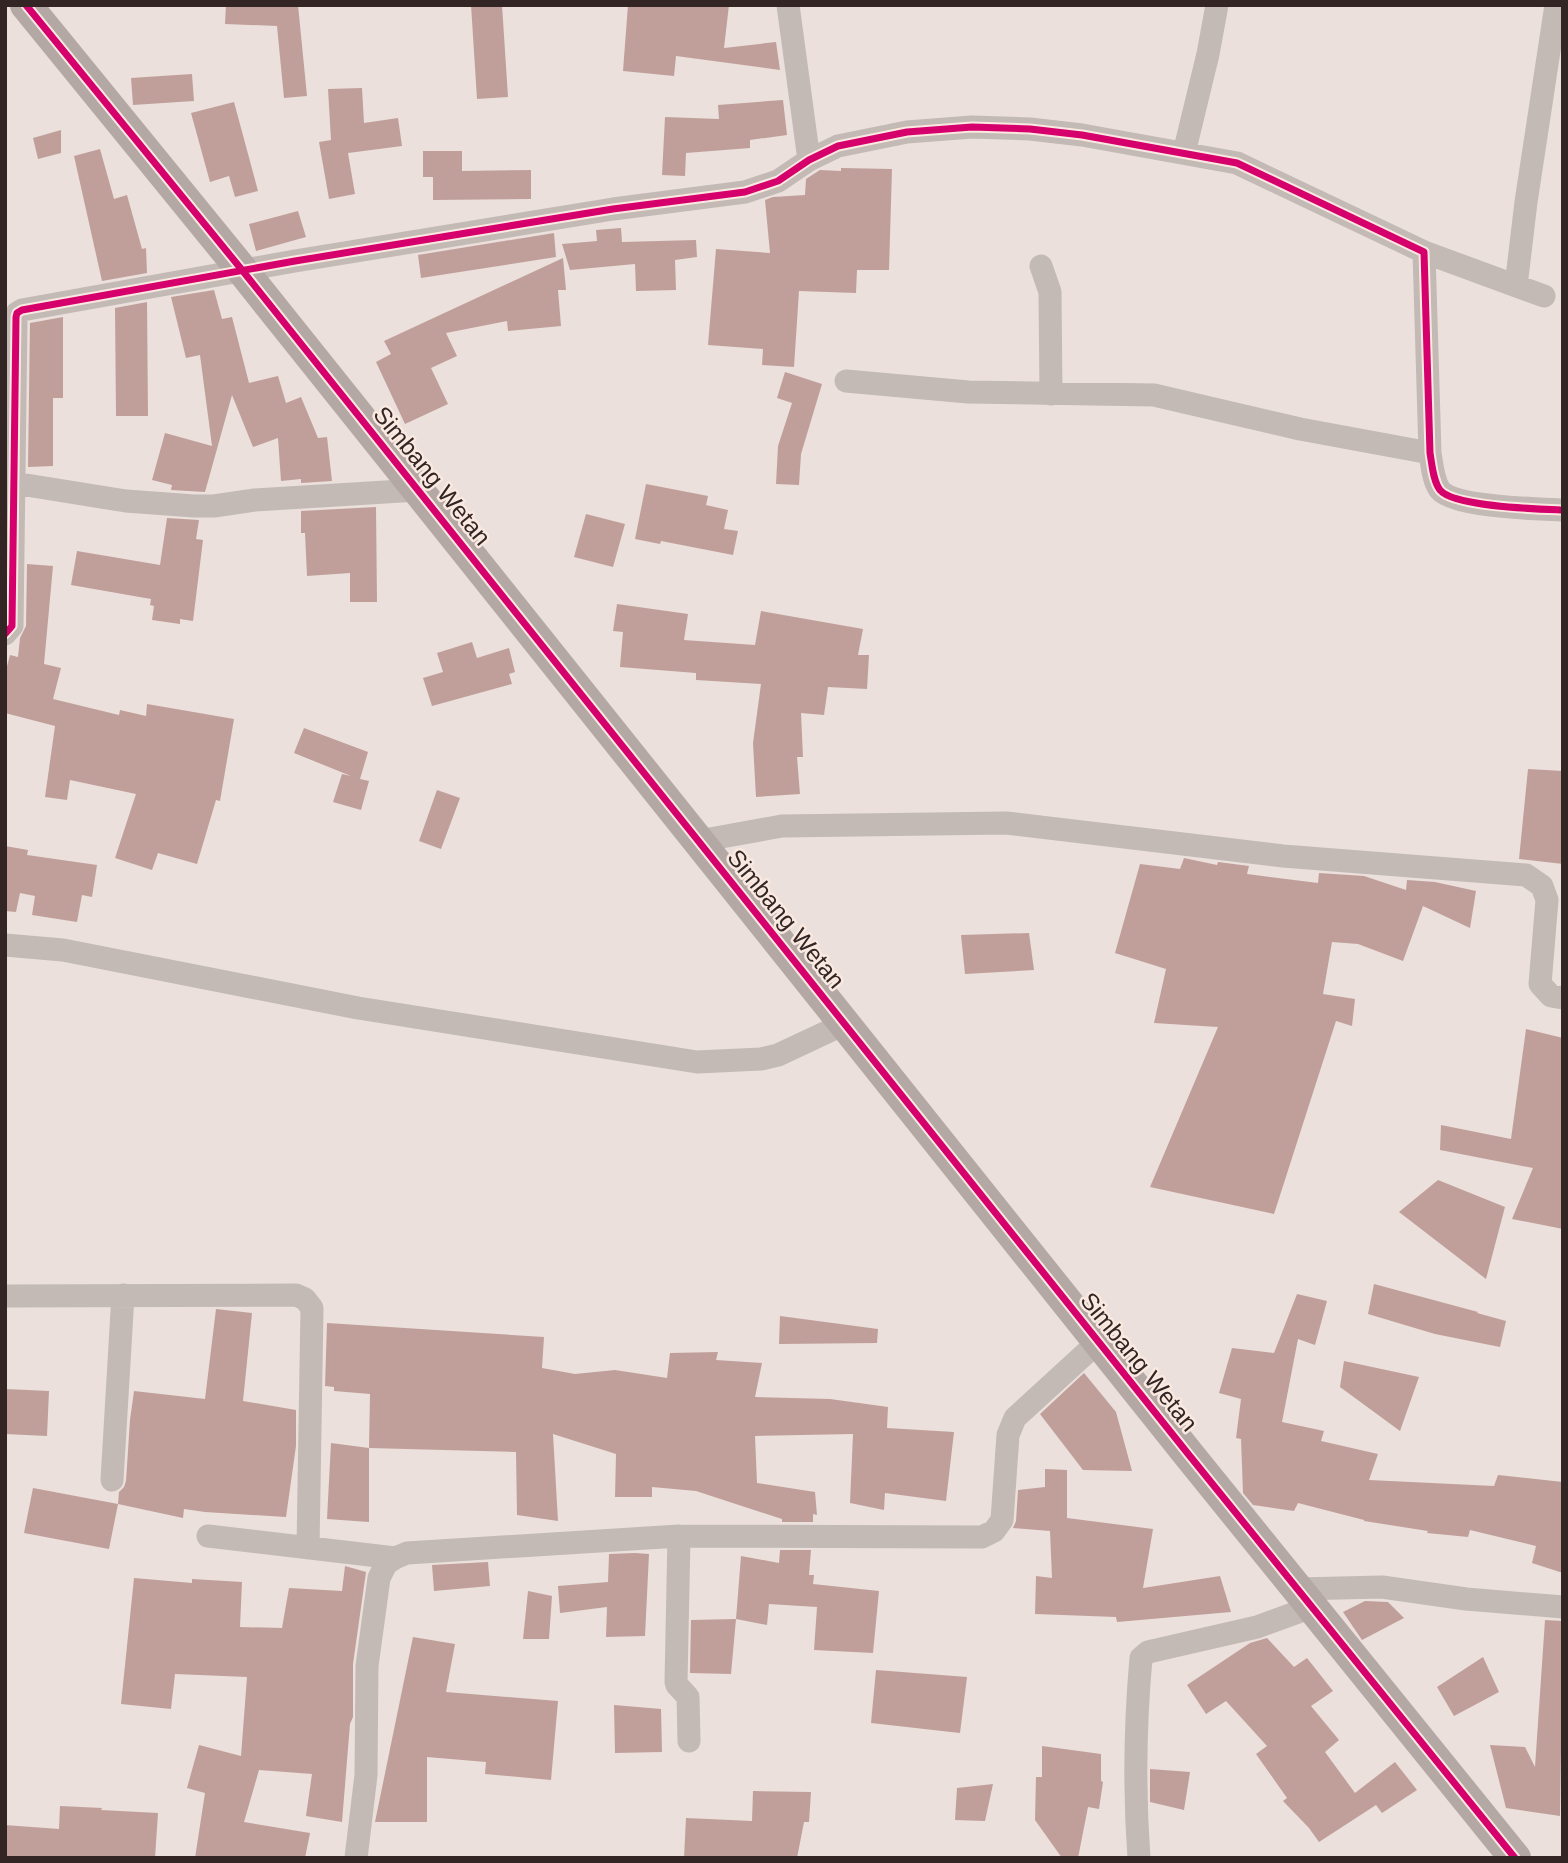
<svg xmlns="http://www.w3.org/2000/svg" width="1568" height="1863" font-family="Helvetica,sans-serif">
  <style>
    .building { fill: #c09f9b }
    .lines { fill: none; stroke-linecap: round; stroke-linejoin: round }
    .street { stroke: #c3b9b5; stroke-width: 23 }
    .secondary { stroke: #b4a8a5; stroke-width: 32 }
    .cycleway-casing { stroke: #fae9e0; stroke-width: 11 }
    .cycleway { stroke: #d6006c; stroke-width: 7 }
    .labels { text-anchor: middle; stroke-width: 5; stroke-linejoin: round; paint-order: stroke }
    .street-label { font-size: 24px; fill: #332524; stroke: #fae9e0 }
  </style>
  <rect width="100%" height="100%" fill="#ebe0db"/>
  <path class="building" d="M226,5H298L307,96L284,98L277,26L225,24Z
    M471,5H502L508,97L477,99Z
    M628,5H729L724,48L776,42L780,70L676,56L674,76L623,71Z
    M192,74L194,101L133,105L131,78Z
    M362,88L364,123L398,118L402,146L348,153L355,194L329,199L319,142L331,140L328,89Z
    M783,100L787,135L750,140V148L686,153L685,176L662,175L665,117L719,119L718,105Z
    M234,102L258,191L235,197L229,176L210,182L191,113Z
    M61,130V153L38,159L33,138Z
    M100,149L114,199L127,195L142,249L146,248L147,273L102,281L74,156Z
    M423,151H462V171L531,170V199L433,200V177H423Z
    M841,168L892,169L889,270H857L856,293L799,291L794,367L762,365L763,349L708,345L716,249L770,253L765,200L773,197L805,195L806,179L820,170L841,171Z
    M298,211L306,237L256,251L249,224Z
    M621,228L622,242L696,240L697,257L675,260L676,290L636,291L635,264L570,270L562,244L597,241L596,230Z
    M554,233L556,257L421,278L418,255Z
    M563,258L566,290H558L561,326L508,331L507,321L446,333L457,356L431,368L448,404L405,424L376,362L391,354L384,341Z
    M214,290L222,319L232,317L249,383L278,376L286,403L301,397L318,438L327,437L332,481L301,483V479L281,481L278,438L253,447L232,395L205,492L171,490L172,485L152,480L165,433L212,446L200,355L186,358L171,297Z
    M147,302L148,416H116L115,308Z
    M63,317V398H53V466L28,467L30,323Z
    M785,372L822,384L801,454L799,485L776,484L778,446L792,403L777,398Z
    M646,484L708,496L706,505L728,510L724,529L738,531L733,555L661,541L660,544L635,539Z
    M376,507L377,602H350V573L307,576L305,533H301V511Z
    M586,514L625,524L613,567L574,557Z
    M167,518L199,520L196,539L203,540L193,621L180,619V624L152,620L154,606L150,605L151,599L71,585L77,551L160,565Z
    M27,564L53,566L44,664L61,668L53,699L119,715L120,710L146,716L147,704L234,719L220,801L216,800L197,864L158,853L152,870L115,858L136,794L70,780L67,800L45,797L55,726L5,713V674L10,655L18,657L20,638L26,626Z
    M617,604L688,614L684,640L755,645L761,611L863,629L858,655H869L867,689L828,687L824,715L801,713L803,757H797L800,794L756,797L753,743L761,684L696,680V673L620,667L623,632L613,631Z
    M472,642L477,658L509,648L515,672L509,674L512,684L432,706L423,678L443,672L437,653Z
    M304,728L368,752L360,779L369,781L361,810L333,802L342,774L351,776L294,753Z
    M1528,769L1563,771V864L1519,859Z
    M437,790L460,798L441,849L419,841Z
    M5,846L28,850L27,855L97,865L92,897L82,895L77,922L32,915L35,896L20,893L16,912L5,911Z
    M1184,858L1217,865L1218,862L1249,866L1247,874L1318,883L1319,873L1364,876L1406,890L1407,880L1435,882L1476,891L1470,928L1423,906L1403,961L1358,944L1332,942L1323,994L1355,999L1352,1026L1336,1021L1274,1214L1150,1187L1218,1027L1154,1023L1166,969L1115,953L1140,864L1180,869Z
    M1029,933L1034,970L965,974L961,935Z
    M1526,1029L1563,1038V1229L1512,1219L1533,1168L1440,1150L1441,1125L1511,1139Z
    M1438,1180L1505,1207L1486,1279L1399,1212Z
    M1374,1284L1478,1312L1477,1313L1506,1321L1500,1347L1435,1334L1368,1314Z
    M1297,1294L1327,1301L1315,1345L1298,1339L1282,1422L1324,1431L1321,1441L1378,1454L1369,1480L1494,1486L1498,1475L1563,1482V1573L1532,1563L1536,1546L1470,1530L1468,1537L1427,1533L1428,1531L1364,1521V1520L1298,1503L1294,1511L1253,1505L1243,1493L1241,1439L1236,1438L1241,1399L1219,1393L1232,1348L1274,1353Z
    M216,1309L252,1313L243,1401L296,1410V1446L286,1517L205,1512L184,1509L183,1518L118,1504L119,1492L124,1487L126,1481L130,1420L134,1391L205,1399Z
    M780,1316L878,1329L877,1343L779,1344Z
    M327,1323L544,1337L542,1368L575,1374L615,1370L667,1378L670,1353L718,1352L716,1360L762,1363L755,1397L830,1399L888,1407L887,1428L954,1432L946,1501L885,1493L884,1510L850,1503L853,1434L755,1436L757,1483L815,1492L817,1515L813,1514V1522H782V1519L696,1491L652,1487V1497H615L616,1454L553,1434L558,1521L517,1515L516,1452L369,1448L370,1394L334,1391V1387L325,1386Z
    M1344,1361L1419,1377L1400,1431L1340,1387Z
    M1084,1373L1116,1412L1132,1471L1083,1470L1040,1414Z
    M5,1389L49,1391L47,1436L5,1434Z
    M331,1443L369,1448V1522L327,1519Z
    M1045,1469L1067,1470V1518L1153,1529L1143,1588L1220,1576L1231,1612L1117,1622L1116,1617L1035,1614L1036,1576L1052,1578L1050,1531L1013,1528L1016,1521L1018,1490L1045,1487Z
    M33,1488L118,1504L109,1549L24,1533Z
    M780,1550H811L809,1575H814L813,1584L879,1591L873,1653L814,1650L817,1607L769,1604L767,1625L736,1619L741,1556L779,1563Z
    M635,1553L649,1554L645,1636L606,1637L607,1607L560,1613L558,1586L608,1582L609,1554Z
    M488,1562L490,1586L434,1591L432,1565Z
    M345,1566L366,1572L353,1664V1717L350,1724L342,1822L306,1816L312,1774L259,1770L244,1822L310,1833L305,1858H195L205,1793L187,1788L199,1745L241,1756L247,1677L175,1674L171,1709L121,1704L134,1578L192,1583V1579L242,1582L240,1627L282,1628L289,1588L342,1591Z
    M528,1591L552,1596L549,1639H523Z
    M1365,1601L1388,1602L1404,1618L1362,1640L1343,1612Z
    M736,1619L731,1674L690,1673L691,1620Z
    M1545,1620L1563,1621L1560,1816L1506,1808L1490,1745L1525,1747L1535,1767Z
    M413,1637L455,1644L446,1692L558,1701L551,1780L485,1774L486,1762L427,1757V1822H375Z
    M1267,1638L1294,1667L1307,1658L1333,1691L1311,1706L1339,1740L1325,1752L1355,1793L1395,1762L1417,1790L1382,1813L1376,1805L1319,1842L1309,1828L1283,1801L1287,1798L1256,1754L1267,1746L1226,1701L1206,1714L1187,1685L1250,1643Z
    M1483,1657L1499,1692L1454,1716L1437,1687Z
    M876,1670L967,1677L960,1733L871,1723Z
    M614,1705L661,1709L662,1752L615,1753Z
    M1042,1746L1101,1754V1781L1103,1782L1099,1809L1088,1807L1078,1858H1062L1035,1820L1036,1777H1042Z
    M1150,1769L1190,1772L1184,1810L1150,1802Z
    M993,1784L985,1821L955,1820L957,1788Z
    M753,1791L811,1792L809,1822H804L797,1858H684L686,1818L752,1821Z
    M60,1806L102,1808L101,1810L158,1813L155,1858H5V1825L59,1829Z"/>
  <g class="lines">
    <path class="street" d="M788,5L809,160
      M1184,153L1208,54L1217,5
      M1424,252L1544,296
      M1041,266L1050,292L1051,394
      M1516,286L1526,202L1556,5
      M846,381L968,392L1154,395L1300,429L1430,453
      M14,483L126,501L194,506H214L255,500L418,490
      M5,634L12,626L16,317L17,313L22,310L295,261L613,209L745,192L778,181L809,160L838,146L907,132L972,127L1030,129L1082,135L1237,163L1424,252L1430,453C1432,464 1433,481 1440,490C1454,507 1539,509 1563,510
      M699,841L782,826L1006,823L1283,856L1526,875L1542,886L1547,900L1540,984L1551,996L1563,998
      M5,945L63,950L358,1008L697,1062L761,1059L778,1055L844,1024
      M5,1296L296,1295L305,1299L312,1308L308,1548
      M112,1480L123,1295
      M208,1536L395,1558
      M679,1536L676,1682L677,1685L688,1697L689,1741
      M1298,1589L1382,1587L1466,1599L1563,1607
      M356,1858L366,1775L367,1666L379,1578L386,1564L395,1558L407,1553L679,1536L982,1537L994,1531L1002,1520L1008,1435L1015,1418L1098,1342
      M1139,1858C1134,1791 1135,1725 1141,1658L1148,1652L1257,1627L1312,1607"/>
    <path class="secondary" d="M26,5L242,270L1189,1455L1515,1858"/>
    <defs>
      <path id="cycleway" d="M26,5L242,270L1189,1455L1515,1858
        M5,634L12,626L16,317L17,313L22,310L295,261L613,209L745,192L778,181L809,160L838,146L907,132L972,127L1030,129L1082,135L1237,163L1424,252L1430,453C1432,464 1433,481 1440,490C1454,507 1539,509 1563,510"/>
    </defs>
    <use href="#cycleway" class="cycleway-casing"/>
    <use href="#cycleway" class="cycleway"/>
  </g>
  <g class="labels">
    <g class="street-label">
      <text transform="translate(432 476) rotate(51)" y="8">Simbang Wetan</text>
      <text transform="translate(786 919) rotate(51)" y="8">Simbang Wetan</text>
      <text transform="translate(1139 1362) rotate(51)" y="8">Simbang Wetan</text>
    </g>
  </g>
  <rect width="1568" height="1863" fill="none" stroke="#332524" stroke-width="14"/>
</svg>
